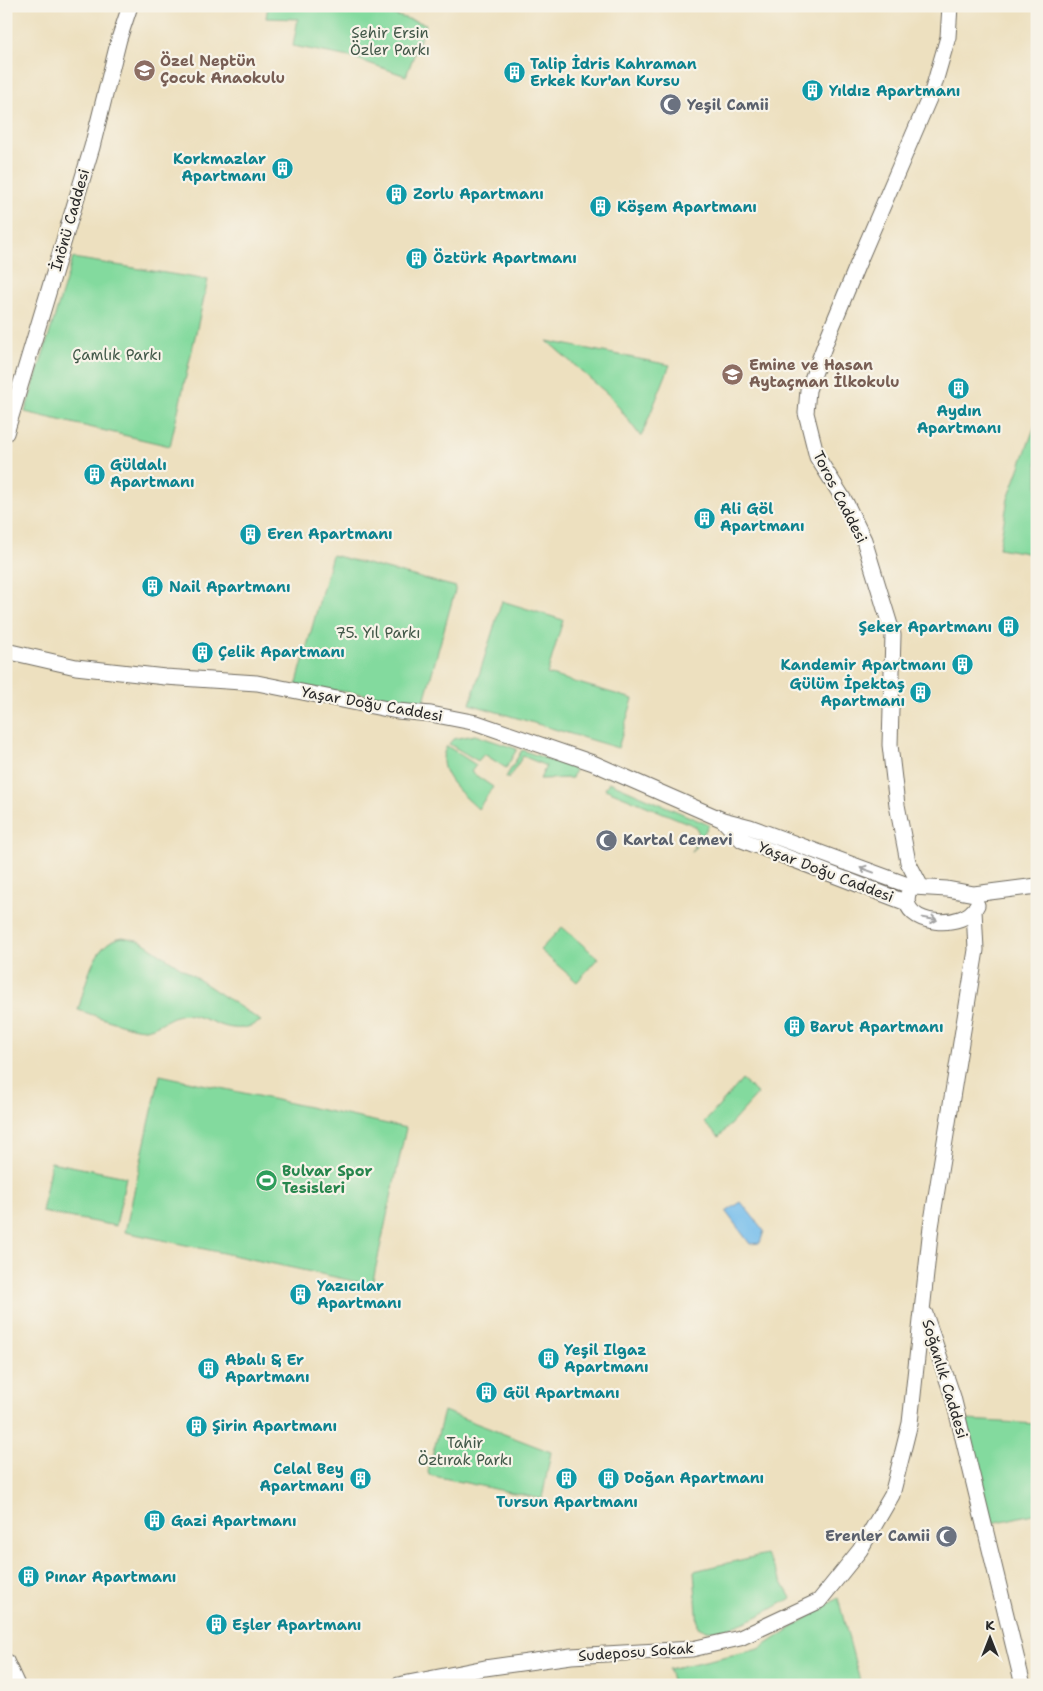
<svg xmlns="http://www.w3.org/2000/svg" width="1043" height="1691" font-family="'Shantell Sans',sans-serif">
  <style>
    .green { fill: #83da9e; stroke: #578264 }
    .water { fill: #74bdec; stroke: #50748c }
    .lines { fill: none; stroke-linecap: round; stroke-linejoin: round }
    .tertiary-casing { stroke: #6f6a5f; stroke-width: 17 }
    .tertiary { stroke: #fff; stroke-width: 15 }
    .oneway { stroke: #a0a0a0 }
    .labels { text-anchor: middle; stroke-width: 4.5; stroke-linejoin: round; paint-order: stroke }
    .park-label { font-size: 15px; fill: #415748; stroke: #f7f3e8 }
    .education-label { font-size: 15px; font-weight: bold; fill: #785e54; stroke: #f7f3e8; text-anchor: start }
    .culture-label { font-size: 15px; font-weight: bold; fill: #0d838f; stroke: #f7f3e8; text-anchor: start }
    .worship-label { font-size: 15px; font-weight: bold; fill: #5b616d; stroke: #f7f3e8; text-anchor: start }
    .street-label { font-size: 15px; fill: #2b2b2b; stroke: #f7f3e8 }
    .leisure-label { font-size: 15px; font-weight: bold; fill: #27864d; stroke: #f7f3e8; text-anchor: start }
  </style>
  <rect width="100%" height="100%" fill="#f7f3e8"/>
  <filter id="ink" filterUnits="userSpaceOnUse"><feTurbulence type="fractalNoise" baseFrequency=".02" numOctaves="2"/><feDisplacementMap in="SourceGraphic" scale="10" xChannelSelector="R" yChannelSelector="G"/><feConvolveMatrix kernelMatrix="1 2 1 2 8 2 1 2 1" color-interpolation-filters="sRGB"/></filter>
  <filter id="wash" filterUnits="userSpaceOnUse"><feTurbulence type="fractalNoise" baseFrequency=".0096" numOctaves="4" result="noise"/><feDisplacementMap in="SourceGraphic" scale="20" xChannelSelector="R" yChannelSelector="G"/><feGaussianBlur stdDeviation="1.12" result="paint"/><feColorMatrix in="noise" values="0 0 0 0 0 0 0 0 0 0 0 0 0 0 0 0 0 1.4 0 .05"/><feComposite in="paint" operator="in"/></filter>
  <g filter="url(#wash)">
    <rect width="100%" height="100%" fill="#ede0bf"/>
    <path class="green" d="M268,6H363L426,24L406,76L354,58L293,46L298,19L266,18Z
      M73,258L208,280L170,446L25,412Z
      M547,341L670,365L641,437L611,397Z
      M1037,420V555L999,548L1008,499Z
      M332,555L456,587L424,701L296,686Z
      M502,601L563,620L547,674L633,699L618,748L470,704Z
      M475,735L517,749L506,768L484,754L478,761L449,744L453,739Z
      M447,746L476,765L471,772L493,787L478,809C462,793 432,771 447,746Z
      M522,750L575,769L572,778L540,779L546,766L523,756L508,779L506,777Z
      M609,782L709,825L692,852L699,833L695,826L605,789Z
      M562,927L598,958L577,982L540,950Z
      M123,937L141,941L261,1021C233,1038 218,1021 191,1015C173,1011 162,1027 145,1029C130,1029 94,1015 78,1010C86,986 92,941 123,937Z
      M160,1075L406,1128L372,1285L125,1232Z
      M742,1080L758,1094L719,1137L704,1123Z
      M51,1162L126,1177L116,1226L42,1212Z
      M444,1411L551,1452L542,1499L429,1475L428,1472Z
      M967,1420L1037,1424V1513L984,1525Z
      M766,1554L791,1598C772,1609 719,1641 698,1627L694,1571Z
      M838,1598L861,1685H673L669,1669L759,1649Z"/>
    <path class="water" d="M741,1202L764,1231L760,1243L750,1244L726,1212Z"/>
  </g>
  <g filter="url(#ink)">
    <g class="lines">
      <defs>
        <path id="tertiary" d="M6,433L92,147L119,39L130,6
          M6,651L76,667L165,677L257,683L397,711L431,714L477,723L593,763L723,820L750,827L913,887L947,889L974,894L1037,886
          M723,820L742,840L907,903
          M921,887L908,862L897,805L890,745L893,635L864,540L846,503L817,457L806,413L808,390L827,339L857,266L933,89L948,37L950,6
          M908,894C899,926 966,931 977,905
          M925,1314L953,1397L1023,1685
          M6,1661L17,1685
          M398,1685L485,1668L571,1656L692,1649L740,1638L819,1601L860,1550L892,1495L910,1423L931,1227L976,950L974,910"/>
      </defs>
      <use href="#tertiary" class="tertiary-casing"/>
      <use href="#tertiary" class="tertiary"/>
    </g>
    <defs><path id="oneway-shaft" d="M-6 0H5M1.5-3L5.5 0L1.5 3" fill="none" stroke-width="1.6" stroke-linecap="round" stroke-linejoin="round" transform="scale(1.25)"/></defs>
    <g class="oneway">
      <use href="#oneway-shaft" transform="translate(867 870) rotate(-160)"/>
      <use href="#oneway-shaft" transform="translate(930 919) rotate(10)"/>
    </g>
  </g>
  <defs>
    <symbol id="school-disc" viewBox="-11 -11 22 22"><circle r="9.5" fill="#8d6e63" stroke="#f7f3e8"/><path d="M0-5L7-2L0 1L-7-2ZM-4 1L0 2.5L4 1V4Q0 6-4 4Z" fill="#fff"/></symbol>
    <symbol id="building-disc" viewBox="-11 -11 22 22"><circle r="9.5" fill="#0f9aa8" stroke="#f7f3e8"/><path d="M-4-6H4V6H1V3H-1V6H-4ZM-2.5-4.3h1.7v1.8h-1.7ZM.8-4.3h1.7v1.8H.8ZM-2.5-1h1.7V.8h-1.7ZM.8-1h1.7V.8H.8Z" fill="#fff"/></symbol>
    <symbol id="mosque-disc" viewBox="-11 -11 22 22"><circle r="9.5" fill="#6b7280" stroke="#f7f3e8"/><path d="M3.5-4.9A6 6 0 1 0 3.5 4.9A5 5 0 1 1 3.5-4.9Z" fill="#fff"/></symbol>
    <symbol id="stadium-disc" viewBox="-11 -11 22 22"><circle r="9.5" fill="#2e9e5b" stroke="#f7f3e8"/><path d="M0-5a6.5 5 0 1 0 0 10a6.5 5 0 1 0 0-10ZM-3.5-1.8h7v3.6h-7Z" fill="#fff"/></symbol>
  </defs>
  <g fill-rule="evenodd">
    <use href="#school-disc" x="132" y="58" width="25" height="25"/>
    <use href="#building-disc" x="502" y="60" width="25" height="25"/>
    <use href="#building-disc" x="800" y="78" width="25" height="25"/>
    <use href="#mosque-disc" x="658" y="92" width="25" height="25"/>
    <use href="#building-disc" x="270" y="156" width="25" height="25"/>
    <use href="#building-disc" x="384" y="182" width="25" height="25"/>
    <use href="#building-disc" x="588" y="194" width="25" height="25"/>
    <use href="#building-disc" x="404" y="246" width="25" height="25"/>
    <use href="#school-disc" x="720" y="362" width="25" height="25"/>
    <use href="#building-disc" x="946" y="376" width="25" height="25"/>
    <use href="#building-disc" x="82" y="462" width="25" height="25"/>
    <use href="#building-disc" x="692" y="506" width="25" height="25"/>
    <use href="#building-disc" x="238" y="522" width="25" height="25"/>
    <use href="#building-disc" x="140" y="574" width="25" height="25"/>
    <use href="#building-disc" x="996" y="614" width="25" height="25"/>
    <use href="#building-disc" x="190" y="640" width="25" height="25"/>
    <use href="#building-disc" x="950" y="652" width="25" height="25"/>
    <use href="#building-disc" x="908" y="680" width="25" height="25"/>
    <use href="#mosque-disc" x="594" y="828" width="25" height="25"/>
    <use href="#building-disc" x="782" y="1014" width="25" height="25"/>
    <use href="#stadium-disc" x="254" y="1168" width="25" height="25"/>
    <use href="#building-disc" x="288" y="1282" width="25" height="25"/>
    <use href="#building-disc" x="536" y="1346" width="25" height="25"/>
    <use href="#building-disc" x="196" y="1356" width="25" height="25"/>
    <use href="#building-disc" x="474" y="1380" width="25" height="25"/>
    <use href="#building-disc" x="184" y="1414" width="25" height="25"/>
    <use href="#building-disc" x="348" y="1466" width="25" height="25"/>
    <use href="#building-disc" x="596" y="1466" width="25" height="25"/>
    <use href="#building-disc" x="554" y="1466" width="25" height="25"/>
    <use href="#building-disc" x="142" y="1508" width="25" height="25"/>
    <use href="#mosque-disc" x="934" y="1524" width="25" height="25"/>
    <use href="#building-disc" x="16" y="1564" width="25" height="25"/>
    <use href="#building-disc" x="204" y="1612" width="25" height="25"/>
  </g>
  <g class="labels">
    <g class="park-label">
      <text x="390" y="38">Şehir Ersin<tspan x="390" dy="17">Özler Parkı</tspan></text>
      <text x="117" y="360">Çamlık Parkı</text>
      <text x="378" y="638">75. Yıl Parkı</text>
      <text x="465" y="1448">Tahir<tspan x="465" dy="17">Öztırak Parkı</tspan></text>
    </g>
    <g class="education-label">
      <text x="160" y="66">Özel Neptün<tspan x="160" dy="17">Çocuk Anaokulu</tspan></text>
      <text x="749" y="370">Emine ve Hasan<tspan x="749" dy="17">Aytaçman İlkokulu</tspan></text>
    </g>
    <g class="culture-label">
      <text x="530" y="69">Talip İdris Kahraman<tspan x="530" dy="17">Erkek Kur'an Kursu</tspan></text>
      <text x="829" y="96">Yıldız Apartmanı</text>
      <text x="266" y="164" text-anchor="end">Korkmazlar<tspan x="266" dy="17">Apartmanı</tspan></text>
      <text x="413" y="199">Zorlu Apartmanı</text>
      <text x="617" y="212">Köşem Apartmanı</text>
      <text x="433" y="263">Öztürk Apartmanı</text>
      <text x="959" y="416" text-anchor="middle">Aydın<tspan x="959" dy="17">Apartmanı</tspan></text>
      <text x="110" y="470">Güldalı<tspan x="110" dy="17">Apartmanı</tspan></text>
      <text x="720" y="514">Ali Göl<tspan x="720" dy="17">Apartmanı</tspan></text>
      <text x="267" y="539">Eren Apartmanı</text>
      <text x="169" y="592">Nail Apartmanı</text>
      <text x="992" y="632" text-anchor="end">Şeker Apartmanı</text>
      <text x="218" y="657">Çelik Apartmanı</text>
      <text x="946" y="670" text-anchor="end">Kandemir Apartmanı</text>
      <text x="905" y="689" text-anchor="end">Gülüm İpektaş<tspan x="905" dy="17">Apartmanı</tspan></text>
      <text x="810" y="1032">Barut Apartmanı</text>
      <text x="317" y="1291">Yazıcılar<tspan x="317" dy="17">Apartmanı</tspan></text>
      <text x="564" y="1355">Yeşil Ilgaz<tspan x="564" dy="17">Apartmanı</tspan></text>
      <text x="225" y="1365">Abalı &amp; Er<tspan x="225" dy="17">Apartmanı</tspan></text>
      <text x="503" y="1398">Gül Apartmanı</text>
      <text x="212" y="1431">Şirin Apartmanı</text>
      <text x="344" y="1474" text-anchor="end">Celal Bey<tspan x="344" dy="17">Apartmanı</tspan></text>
      <text x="624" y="1483">Doğan Apartmanı</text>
      <text x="567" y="1507" text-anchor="middle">Tursun Apartmanı</text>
      <text x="171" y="1526">Gazi Apartmanı</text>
      <text x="45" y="1582">Pınar Apartmanı</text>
      <text x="232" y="1630">Eşler Apartmanı</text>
    </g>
    <g class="worship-label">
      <text x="687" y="110">Yeşil Camii</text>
      <text x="623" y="845">Kartal Cemevi</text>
      <text x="930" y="1541" text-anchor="end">Erenler Camii</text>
    </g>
    <g class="street-label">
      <text transform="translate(70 220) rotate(-74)" y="5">İnönü Caddesi</text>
      <text transform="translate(840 497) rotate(63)" y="5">Toros Caddesi</text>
      <text transform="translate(372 704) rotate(10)" y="5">Yaşar Doğu Caddesi</text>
      <text transform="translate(826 872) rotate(21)" y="5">Yaşar Doğu Caddesi</text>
      <text transform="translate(945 1379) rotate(73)" y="5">Soğanlık Caddesi</text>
      <text transform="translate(636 1652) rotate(-4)" y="5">Sudeposu Sokak</text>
    </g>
    <g class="leisure-label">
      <text x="282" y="1176">Bulvar Spor<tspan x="282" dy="17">Tesisleri</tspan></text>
    </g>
  </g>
  <rect width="1043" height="1691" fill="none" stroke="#f7f3e8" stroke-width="25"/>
  <g transform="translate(990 1638)" stroke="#f7f3e8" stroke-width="4" paint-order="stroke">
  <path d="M0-4L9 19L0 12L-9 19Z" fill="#2b2b2b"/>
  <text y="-8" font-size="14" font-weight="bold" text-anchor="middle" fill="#2b2b2b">K</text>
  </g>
</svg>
